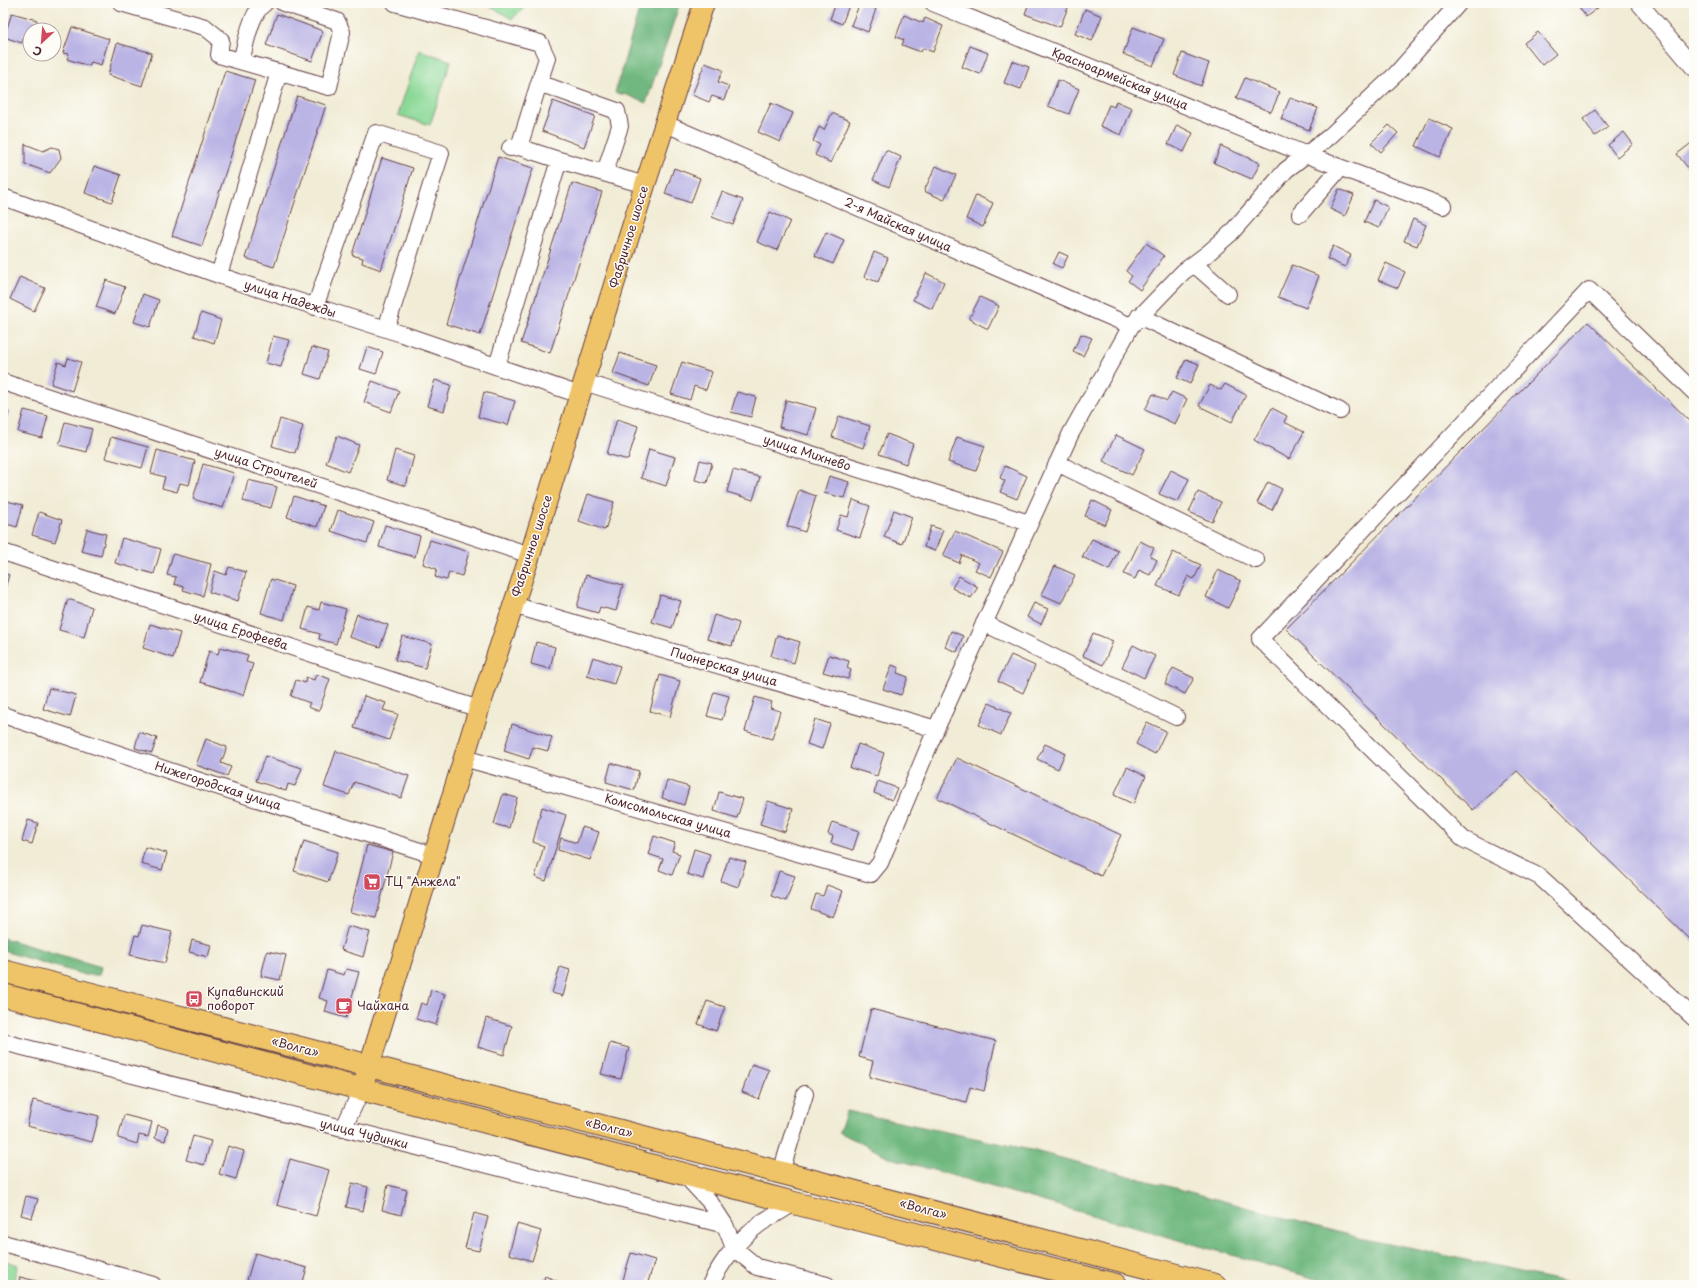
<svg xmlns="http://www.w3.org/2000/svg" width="1697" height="1288" font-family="'Playpen Sans',sans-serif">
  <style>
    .green { fill: #8ad896; stroke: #6a7c60 }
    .forest { fill: #6fb87f; stroke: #5c6c55 }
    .building { fill: #bab4e5 }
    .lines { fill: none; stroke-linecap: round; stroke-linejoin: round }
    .minor-casing { stroke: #633e44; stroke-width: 18 }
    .major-casing { stroke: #633e44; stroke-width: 22 }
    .highway-casing { stroke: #633e44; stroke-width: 24 }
    .minor { stroke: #fff; stroke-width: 16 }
    .major { stroke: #efc469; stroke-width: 20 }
    .highway { stroke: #efc469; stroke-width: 22 }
    .labels { text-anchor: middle; stroke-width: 3; stroke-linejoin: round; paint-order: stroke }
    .street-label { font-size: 12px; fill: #4a1f2b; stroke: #fdfcf7 }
    .poi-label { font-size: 12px; fill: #4a1f2b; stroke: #fdfcf7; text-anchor: start }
  </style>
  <rect width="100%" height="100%" fill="#fdfcf7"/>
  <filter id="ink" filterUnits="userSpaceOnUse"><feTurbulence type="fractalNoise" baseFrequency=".025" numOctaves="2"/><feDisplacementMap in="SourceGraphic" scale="8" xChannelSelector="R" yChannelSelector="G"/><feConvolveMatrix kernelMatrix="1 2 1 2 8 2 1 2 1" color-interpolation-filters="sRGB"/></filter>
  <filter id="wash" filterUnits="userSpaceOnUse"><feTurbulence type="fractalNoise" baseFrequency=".012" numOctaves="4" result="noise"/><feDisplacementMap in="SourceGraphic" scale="16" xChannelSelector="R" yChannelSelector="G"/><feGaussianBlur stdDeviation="0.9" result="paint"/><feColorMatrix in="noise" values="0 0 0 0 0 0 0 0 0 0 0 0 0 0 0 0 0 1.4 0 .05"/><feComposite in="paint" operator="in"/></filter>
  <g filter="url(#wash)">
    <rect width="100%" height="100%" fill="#f1ecd5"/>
    <path class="green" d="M485,3H529L512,19Z
      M419,50L451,61L430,125L398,115Z
      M3,1260L18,1265L12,1285H3Z"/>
    <path class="forest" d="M641,3H680L646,103L627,95L615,93Z
      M3,938L101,967L99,975H85L3,951Z
      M847,1111L1031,1150L1205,1196L1359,1238L1439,1254L1578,1285H1337L891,1158L839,1132Z"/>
    <g id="blocks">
      <path class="building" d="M836,3H850L842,24L830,19Z
        M860,3L876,9L868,32L851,25Z
        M1029,3H1065L1069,5L1060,27L1025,14Z
        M1576,3H1604L1586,17Z
        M1085,9L1102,16L1092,41L1075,34Z
        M12,13L37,20L34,30H30V37L24,35L22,43L4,37Z
        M277,14L323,31L312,61L266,45Z
        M904,15L923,23L925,18L943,26L933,52L923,48L921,52L902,45L904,40L896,37Z
        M72,27L109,39L101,65L91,62L89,66L67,59L69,54L63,53Z
        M1133,27L1164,39L1153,66L1123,54Z
        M1538,32L1556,54L1542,65L1524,43Z
        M117,43L152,53L142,86L108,75Z
        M970,46L988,53L980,74L962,67Z
        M1182,53L1209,63L1201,86L1174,75Z
        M1012,61L1029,67L1021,89L1004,83Z
        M705,63L723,70L718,82L729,86L724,100L712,96L709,102L692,95Z
        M225,71L255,80L202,246L172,236Z
        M1245,78L1280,92L1271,112L1236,98Z
        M1058,80L1079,89L1069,114L1048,106Z
        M297,96L326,105L274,267L245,258Z
        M1290,98L1318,108L1309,130L1281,119Z
        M553,101L595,116L584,147L542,131Z
        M1116,101L1132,108L1121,135L1100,126L1109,105L1114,107Z
        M771,103L793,113L780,142L758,132Z
        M1595,110L1608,127L1595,136L1583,119Z
        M832,113L850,121L831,163L815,155L820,145L813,141L819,127L824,130Z
        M1429,118L1453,129L1440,157L1416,146Z
        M1177,125L1193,133L1184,152L1168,144Z
        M1389,125L1398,133L1381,152L1371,143Z
        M1624,132L1633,144L1617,157L1608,145Z
        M1694,141V163L1688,168L1677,154Z
        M25,144L43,151L52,147L59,149L61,158L50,173L25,164Z
        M1221,146L1260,163L1252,179L1214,163Z
        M886,150L901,157L889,187L873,180Z
        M498,157L533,168L480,335L446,324Z
        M382,158L413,168L381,270L362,263L363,258L352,255Z
        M94,166L121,175L112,202L85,193Z
        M936,166L956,175L944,200L924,191Z
        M674,168L700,178L691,203L665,194Z
        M572,183L602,192L550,353L521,343Z
        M1339,189L1354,195L1345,216L1330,209Z
        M722,192L743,200L733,225L712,217Z
        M976,195L993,203L983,227L966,219Z
        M1374,200L1388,207L1379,228L1364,222Z
        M770,212L790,221L777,250L757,242Z
        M1413,219L1426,225L1417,246L1404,241Z
        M826,232L844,240L833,264L815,256Z
        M1146,243L1164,256L1140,290L1128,281L1132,276L1126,271Z
        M1333,246L1351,255L1345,267L1327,259Z
        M874,252L888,258L878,282L864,277Z
        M1059,252L1068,256L1062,268L1053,264Z
        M1386,263L1405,272L1398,288L1378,280Z
        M1292,265L1319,276L1306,308L1278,297Z
        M926,273L944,282L932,309L913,300Z
        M20,277L45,288L34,311L10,299Z
        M106,280L125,287L115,314L96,307Z
        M143,294L159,300L150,327L134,322Z
        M980,297L999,306L988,329L969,319Z
        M201,313L221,320L214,343L194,336Z
        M1588,322L1694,425V943L1517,771L1473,810L1286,629Z
        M1081,334L1092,338L1083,356L1073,351Z
        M273,336L289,340L281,367L266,363Z
        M312,347L328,352L320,379L304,374Z
        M367,347L383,352L376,374L360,369Z
        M620,353L656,365L649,386L613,373Z
        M68,358L81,362L72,391L51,384L58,362L66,365Z
        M1186,359L1199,364L1190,384L1177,378Z
        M682,362L712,372L706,390L694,386L690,400L671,394Z
        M435,380L451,385L444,411L427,406Z
        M372,381L399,391L391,412L364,402Z
        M1225,384L1246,395L1232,422L1199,406L1210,385L1221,390Z
        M484,392L515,401L508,425L478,417Z
        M737,392L756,397L751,417L731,412Z
        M1172,392L1187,399L1175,424L1145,410L1153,394L1167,401Z
        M786,400L816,408L808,435L779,427Z
        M1272,408L1287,416L1284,422L1304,432L1289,459L1254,440Z
        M24,410L48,416L42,438L18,432Z
        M3,411L9,412L3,431Z
        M839,416L870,426L863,448L832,437Z
        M280,419L303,426L295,453L272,446Z
        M617,419L638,426L628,460L607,454Z
        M65,422L92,429L86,452L59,445Z
        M887,434L913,444L906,464L879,454Z
        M1116,435L1145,449L1132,475L1103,461Z
        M337,436L359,445L348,472L326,463Z
        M111,437L148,447L142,468L105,458Z
        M957,437L985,446L976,471L948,462Z
        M649,449L675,457L666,486L641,478Z
        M157,450L195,461L189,485L180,483L177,492L162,488L165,477L151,473Z
        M395,450L414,456L406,486L387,480Z
        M700,460L712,463L707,483L695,480Z
        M203,464L234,473L223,508L193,499Z
        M1005,466L1027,476L1017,499L1000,492L1005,481L1000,478Z
        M733,470L760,477L753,500L727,492Z
        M1171,470L1189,479L1178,502L1159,494Z
        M829,476L849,482L844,498L824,493Z
        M248,480L277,487L271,508L243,501Z
        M1268,482L1282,489L1272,510L1257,503Z
        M799,490L816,496L805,532L787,526Z
        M1198,492L1221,502L1212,522L1189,512Z
        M588,494L614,502L605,530L579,521Z
        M294,496L324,506L317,527L287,517Z
        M3,500L23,505L17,527L3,523Z
        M853,500L870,506L860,538L836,530L841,515L848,517Z
        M1092,500L1112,510L1105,525L1085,516Z
        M338,510L374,522L367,543L331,531Z
        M894,510L912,517L902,544L884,537Z
        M39,512L62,520L55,542L32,535Z
        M385,525L420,536L415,557L379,547Z
        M931,526L943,530L935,551L924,547Z
        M87,529L106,534L101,556L81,551Z
        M955,531L1003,552L991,577L975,570L979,563L962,555L959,563L943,556Z
        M122,538L161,549L154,574L115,563Z
        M1092,539L1118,551L1109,570L1082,557Z
        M430,540L469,552L462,576L449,572L447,580L435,577L437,569L423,564Z
        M1140,541L1154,548L1150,556L1157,560L1150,575L1139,570L1135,579L1124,574Z
        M1173,552L1201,565L1194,579L1188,576L1179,595L1157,586Z
        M173,554L211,564L203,596L183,590L184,587L174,584L176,577L167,575Z
        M1055,566L1075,575L1061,603L1041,594Z
        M229,567L246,572L238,601L209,592L215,571L226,575Z
        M1218,570L1241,581L1228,608L1206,597Z
        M3,573L9,575L3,595Z
        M586,575L623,585L616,611L600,607L598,613L577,607Z
        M959,576L978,587L971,598L952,588Z
        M271,579L293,586L284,620L261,613Z
        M660,595L681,601L672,628L652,622Z
        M68,599L92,607L84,637L59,630Z
        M321,602L346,609L336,644L319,639L320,634L302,629L308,607L319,610Z
        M1034,603L1048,609L1041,624L1027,617Z
        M357,614L388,625L380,647L349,637Z
        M714,615L739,623L732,646L707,639Z
        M150,624L180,633L173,658L143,648Z
        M951,631L963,636L957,652L945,647Z
        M1093,633L1113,641L1103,665L1083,656Z
        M777,635L800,642L794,663L771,656Z
        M402,636L432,644L425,668L395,660Z
        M536,642L555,647L550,669L531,664Z
        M1133,645L1155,656L1144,678L1122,667Z
        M220,647L248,655L246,662L253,664L243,695L200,682L209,651L218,654Z
        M829,655L849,661L847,668L851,670L848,679L823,672Z
        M1011,655L1035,666L1023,693L998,681Z
        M593,657L620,666L614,684L587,676Z
        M3,664L6,665L3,674Z
        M892,665L899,668L897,673L908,677L901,695L883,689Z
        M1173,668L1194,678L1185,694L1165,684Z
        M316,674L330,679L319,711L308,707L310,703L291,696L296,680L305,683L306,677L314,680Z
        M660,675L680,681L670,717L650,711Z
        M49,688L76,695L70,717L43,709Z
        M714,692L729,696L722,720L707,716Z
        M364,696L386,703L383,710L398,714L389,740L354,728Z
        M755,697L772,702L770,708L780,711L772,739L745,731Z
        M989,703L1011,713L1001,735L979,725Z
        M815,719L830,724L822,749L807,744Z
        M1147,722L1166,731L1155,754L1136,744Z
        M512,724L552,737L548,751L533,747L529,759L504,751Z
        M139,732L157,738L152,753L135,748Z
        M206,739L227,747L221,763L231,767L227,776L196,765Z
        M858,744L884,753L877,776L850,768Z
        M1045,744L1065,753L1058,769L1037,759Z
        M336,751L409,776L401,798L354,782L349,795L324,787Z
        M265,756L302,768L295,786L288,784L286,791L256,781Z
        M957,758L1121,835L1101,876L937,798Z
        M611,763L639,771L634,790L606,782Z
        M1127,767L1146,776L1133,804L1114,795Z
        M667,780L689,787L684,805L662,798Z
        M878,781L897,788L892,800L874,793Z
        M719,792L743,799L737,818L714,811Z
        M503,794L517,798L509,828L494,824Z
        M768,801L793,809L785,832L760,824Z
        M542,807L566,815L546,881L535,877L544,846L533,842Z
        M28,820L38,823L32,844L22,841Z
        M832,822L859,831L853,850L831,843L833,836L828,834Z
        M582,827L599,832L590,860L558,850L561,838L577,843Z
        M654,836L675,843L672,851L680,854L672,875L659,870L663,859L648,854Z
        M304,841L338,852L328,882L294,871Z
        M367,845L393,852L376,918L350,912Z
        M145,847L167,853L162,870L141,864Z
        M694,849L710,854L703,879L687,874Z
        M729,857L746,862L738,887L721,881Z
        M779,871L795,876L786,901L771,896Z
        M827,885L843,891L833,917L811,909L816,894L823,896Z
        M142,925L172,932L165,963L130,955L135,935L139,936Z
        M348,926L370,932L363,957L341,950Z
        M192,940L211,945L208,957L189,952Z
        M267,951L286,955L280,980L261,976Z
        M560,967L570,970L563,996L552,993Z
        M346,969L359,972L346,1018L325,1012L328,1001L319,998L327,970L344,975Z
        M431,990L445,994L436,1025L416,1019L421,1003L427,1005Z
        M707,1001L725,1007L716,1031L698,1024Z
        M871,1009L996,1041L984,1091L970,1087L966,1102L869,1077L873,1061L859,1057Z
        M486,1018L512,1026L504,1055L478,1047Z
        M610,1043L629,1048L621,1079L601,1074Z
        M752,1064L769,1070L759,1099L742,1092Z
        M33,1100L99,1116L92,1142L27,1126Z
        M124,1115L152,1122L148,1137L139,1135L137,1144L118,1138Z
        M158,1125L168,1128L165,1141L155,1138Z
        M193,1136L211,1141L204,1165L186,1160Z
        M228,1146L244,1151L236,1179L219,1174Z
        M290,1159L329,1170L316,1216L277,1205Z
        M352,1183L368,1187L363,1211L346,1207Z
        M388,1185L407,1190L401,1215L382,1210Z
        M26,1196L38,1199L32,1218L21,1215Z
        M474,1213L488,1217L479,1251L465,1248Z
        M517,1224L541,1231L532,1261L509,1254Z
        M255,1253L307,1268L302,1285H262L247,1280Z
        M631,1253L655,1260L647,1285H640L623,1280Z
        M545,1276L567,1285H542Z
        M20,1277L49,1284V1285H18Z"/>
    </g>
  </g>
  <g filter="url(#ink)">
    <use href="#blocks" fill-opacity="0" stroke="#633e44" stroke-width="1"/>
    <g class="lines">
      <defs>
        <path id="minor" d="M121,3L205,27L221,40L219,55L329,87L342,32L337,21L283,3
          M395,3L540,43L547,58L539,83L617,111L620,126L605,172
          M933,3L1307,155L1443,206
          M1639,3L1694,68
          M241,61C246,44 250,13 265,3
          M666,124L1131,326
          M519,147L539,83
          M559,160L645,185
          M3,197L238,282L405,335L580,395
          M1300,214L1335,174L1339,167
          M1194,264L1228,294
          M219,275L279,72
          M315,307L376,133L441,153L386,329
          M1139,316L1340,411
          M497,366L559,160L519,147L510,148
          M3,382L530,555
          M584,382L1029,523
          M1694,392L1589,290L1260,639L1463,839L1540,877L1694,1018
          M1057,463L1256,560
          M3,552L479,709
          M513,605L936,729
          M984,623L1176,717
          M3,715L191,778L433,855
          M464,758L871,874L880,863L936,729L1071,433L1131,326L1183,272L1207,254L1230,234L1286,170L1329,137L1396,74L1459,3
          M3,1042L725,1225
          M343,1129L362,1089
          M781,1172L805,1094
          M683,1173L710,1202L725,1225L734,1248L757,1267L827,1285
          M3,1243L153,1285
          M710,1285C721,1262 740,1238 761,1223C772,1216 783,1210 794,1203"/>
        <path id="major" d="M362,1089L479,709L530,555L645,185L704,3"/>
        <path id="highway" d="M3,971L1215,1285
          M3,995L794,1203L1116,1285"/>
      </defs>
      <use href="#minor" class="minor-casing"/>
      <use href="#major" class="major-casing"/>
      <use href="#highway" class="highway-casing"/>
      <use href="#minor" class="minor"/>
      <use href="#major" class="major"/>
      <use href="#highway" class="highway"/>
    </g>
  </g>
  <defs>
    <symbol id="supermarket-square" viewBox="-11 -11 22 22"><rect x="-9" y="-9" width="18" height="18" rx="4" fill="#d1495b" stroke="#fdfcf7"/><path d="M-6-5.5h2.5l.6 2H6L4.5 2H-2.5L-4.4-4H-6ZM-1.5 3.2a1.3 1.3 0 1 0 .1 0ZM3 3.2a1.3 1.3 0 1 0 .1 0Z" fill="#fff"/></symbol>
    <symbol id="bus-square" viewBox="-11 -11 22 22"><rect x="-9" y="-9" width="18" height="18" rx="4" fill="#d1495b" stroke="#fdfcf7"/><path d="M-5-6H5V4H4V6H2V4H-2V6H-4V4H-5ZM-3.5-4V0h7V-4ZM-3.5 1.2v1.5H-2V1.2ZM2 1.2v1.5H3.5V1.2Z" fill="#fff"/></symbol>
    <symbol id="cafe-square" viewBox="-11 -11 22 22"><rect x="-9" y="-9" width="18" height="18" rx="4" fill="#d1495b" stroke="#fdfcf7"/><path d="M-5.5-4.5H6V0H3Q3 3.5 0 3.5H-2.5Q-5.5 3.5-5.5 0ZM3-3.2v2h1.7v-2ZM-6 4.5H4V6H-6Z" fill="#fff"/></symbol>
  </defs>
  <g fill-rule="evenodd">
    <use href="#supermarket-square" x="362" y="872" width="20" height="20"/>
    <use href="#bus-square" x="184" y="989" width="20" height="20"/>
    <use href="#cafe-square" x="334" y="996" width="20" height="20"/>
  </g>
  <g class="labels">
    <g class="street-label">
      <text transform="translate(1120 79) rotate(22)" y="4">Красноармейская улица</text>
      <text transform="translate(898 225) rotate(24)" y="4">2-я Майская улица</text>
      <text transform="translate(629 237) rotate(-73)" y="4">Фабричное шоссе</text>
      <text transform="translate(290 299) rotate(18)" y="4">улица Надежды</text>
      <text transform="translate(807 453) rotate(18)" y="4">улица Михнево</text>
      <text transform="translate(266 468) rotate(18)" y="4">улица Строителей</text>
      <text transform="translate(532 546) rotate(-72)" y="4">Фабричное шоссе</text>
      <text transform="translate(241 631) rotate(18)" y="4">улица Ерофеева</text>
      <text transform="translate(724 667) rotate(16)" y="4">Пионерская улица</text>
      <text transform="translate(218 786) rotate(18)" y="4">Нижегородская улица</text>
      <text transform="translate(668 816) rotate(16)" y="4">Комсомольская улица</text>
      <text transform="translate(295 1047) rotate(15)" y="4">«Волга»</text>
      <text transform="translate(609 1128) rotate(14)" y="4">«Волга»</text>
      <text transform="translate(364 1134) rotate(14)" y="4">улица Чудинки</text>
      <text transform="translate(923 1209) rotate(15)" y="4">«Волга»</text>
    </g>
    <g class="poi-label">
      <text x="385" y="886">ТЦ "Анжела"</text>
      <text x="207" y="996">Купавинский<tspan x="207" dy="14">поворот</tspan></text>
      <text x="357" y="1010">Чайхана</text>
    </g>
  </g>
  <rect width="1697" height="1288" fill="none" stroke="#fdfcf7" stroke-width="16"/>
  <g transform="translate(42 42) rotate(206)"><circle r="19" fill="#fdfcf7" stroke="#b5a4a5"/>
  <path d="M0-3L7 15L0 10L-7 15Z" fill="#d1495b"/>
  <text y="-6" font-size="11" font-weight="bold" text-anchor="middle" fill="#4a1f2b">С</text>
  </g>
</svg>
